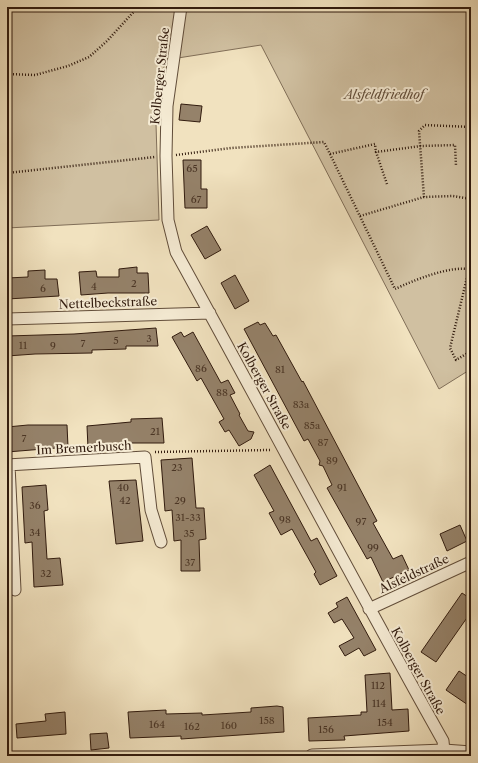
<svg xmlns="http://www.w3.org/2000/svg" width="478" height="763" font-family="'Libre Caslon Text',serif">
  <style>
    .green { fill: #d0c0a1; stroke: #806e58 }
    .building { fill: #95826a; stroke: #311b0e }
    .lines { fill: none; stroke-linecap: round; stroke-linejoin: round }
    .minor-casing { stroke: #614d3a; stroke-width: 13 }
    .tertiary-casing { stroke: #614d3a; stroke-width: 15 }
    .path { stroke: #311b0e; stroke-width: 2.5; stroke-dasharray: 1 2; stroke-linecap: butt }
    .minor { stroke: #f6ecd5; stroke-width: 11 }
    .tertiary { stroke: #f6ecd5; stroke-width: 13 }
    .labels { text-anchor: middle; stroke-width: 4; stroke-linejoin: round; paint-order: stroke }
    .number-label { font-size: 10px; fill: #4a3525 }
    .street-label { font-size: 12px; fill: #311b0e; stroke: #f6ecd5 }
    .park-label { font-size: 12px; font-style: italic; fill: #614d3a; stroke: #f6ecd5 }
  </style>
  <rect width="100%" height="100%" fill="#f1e2bf"/>
  <filter id="stains"><feTurbulence type="fractalNoise" baseFrequency=".005" numOctaves="4"/><feColorMatrix values="0 0 0 0 .2 0 0 0 0 .09 0 0 0 0 .02 0 0 0 .5 -.17"/></filter>
  <radialGradient id="worn" r=".72"><stop offset=".6" stop-color="#630" stop-opacity="0"/><stop offset="1" stop-color="#630" stop-opacity=".3"/></radialGradient>
  <path class="green" d="M7,7H471V369L439,389L261,45L165,60L156,124L159,220L7,228Z"/>
  <path class="building" d="M181,104L202,106L200,122L179,120Z
    M183,160H201V189H207V208H185Z
    M207,226L221,250L205,259L191,235Z
    M137,267V273H148L149,293H108L81,295L79,272L96,271L97,277H119V269Z
    M45,270V279H57L59,296L7,299V278L28,277V271Z
    M235,275L249,301L235,309L221,283Z
    M258,322L260,325L265,323L273,336L276,335L302,382L303,381L377,521L373,523L393,559L402,555L409,570L383,582L371,557L367,559L327,488L332,485L323,466L319,465L320,461L308,439L304,441L244,329Z
    M156,328L158,346H126V349L92,350V353L35,354L7,356V336L74,334Z
    M181,332L184,337L193,332L221,383L228,380L235,393L230,395L240,414L239,415L248,431L254,432L251,439L239,446L229,430L225,432L219,422L224,419L201,378L197,381L172,337Z
    M162,418L164,443H122V446L88,448L87,426L131,422V419Z
    M28,425H67L68,447L7,452V427Z
    M192,458L196,508H204L206,539L199,540L200,571H181V540L174,541L172,510L165,511L161,460Z
    M270,465L311,541L317,538L337,576L320,585L314,574L316,572L292,529L281,535L269,513L274,511L254,475Z
    M136,480L143,541L116,544L109,481Z
    M46,485L48,510L44,511L47,559L60,558L63,585L34,587L32,542L25,543L22,487Z
    M460,525L467,541L447,551L440,534Z
    M462,593L471,599V612L436,662L421,652Z
    M347,597L376,650L364,656L359,648L345,656L339,646L354,638L342,619L334,623L328,613L338,607L336,603Z
    M459,671L471,679V707L446,690Z
    M390,673L392,710L408,709L409,731L344,736L345,740L309,741L308,718L361,715V712H367L365,675Z
    M277,706L283,707L284,732L181,739V736L130,738L128,712L166,710V714L202,713V715L251,712V708Z
    M65,712L66,734L17,738L16,724L46,721L45,714Z
    M107,733L109,748L91,750L90,734Z"/>
  <g class="lines">
    <defs>
      <path id="minor" d="M181,7L167,106L166,156L168,220L176,252C266,415 352,579 443,741L444,751
        M7,319L210,313
        M7,465L145,457L151,510L161,542
        M9,465L15,590
        M369,609L471,562"/>
      <path id="tertiary" d="M312,756L444,751L471,753"/>
    </defs>
    <use href="#minor" class="minor-casing"/>
    <use href="#tertiary" class="tertiary-casing"/>
    <path class="path" d="M7,74L35,75L68,66L89,57L107,41L138,7
      M471,127L425,125L419,131L424,197L453,196L471,199
      M330,154L395,289C412,281 453,264 471,270
      M176,155L231,148L324,142L330,154L375,144L376,152
      M7,173L155,157
      M387,184L376,152L421,146L455,145L456,166
      M360,216L424,197
      M471,261L450,348L456,360L471,351
      M155,452L270,450"/>
    <use href="#minor" class="minor"/>
    <use href="#tertiary" class="tertiary"/>
  </g>
  <g class="labels">
    <g class="number-label">
      <text x="192" y="172">65</text>
      <text x="196" y="203">67</text>
      <text x="134" y="287">2</text>
      <text x="94" y="290">4</text>
      <text x="43" y="292">6</text>
      <text x="149" y="342">3</text>
      <text x="116" y="344">5</text>
      <text x="83" y="347">7</text>
      <text x="23" y="349">11</text>
      <text x="53" y="349">9</text>
      <text x="201" y="372">86</text>
      <text x="280" y="373">81</text>
      <text x="222" y="396">88</text>
      <text x="301" y="408">83a</text>
      <text x="312" y="429">85a</text>
      <text x="155" y="435">21</text>
      <text x="24" y="442">7</text>
      <text x="323" y="446">87</text>
      <text x="332" y="464">89</text>
      <text x="177" y="471">23</text>
      <text x="123" y="491">40</text>
      <text x="342" y="491">91</text>
      <text x="125" y="504">42</text>
      <text x="180" y="504">29</text>
      <text x="35" y="509">36</text>
      <text x="188" y="521">31-33</text>
      <text x="285" y="523">98</text>
      <text x="361" y="525">97</text>
      <text x="35" y="536">34</text>
      <text x="189" y="537">35</text>
      <text x="373" y="551">99</text>
      <text x="190" y="566">37</text>
      <text x="46" y="577">32</text>
      <text x="378" y="689">112</text>
      <text x="379" y="707">114</text>
      <text x="267" y="724">158</text>
      <text x="385" y="726">154</text>
      <text x="157" y="728">164</text>
      <text x="229" y="729">160</text>
      <text x="192" y="730">162</text>
      <text x="326" y="733">156</text>
    </g>
    <g class="street-label">
      <text transform="translate(160 76) rotate(-84)" y="4">Kolberger Straße</text>
      <text transform="translate(108 303) rotate(-2)" y="4">Nettelbeckstraße</text>
      <text transform="translate(264 386) rotate(61)" y="4">Kolberger Straße</text>
      <text transform="translate(84 448) rotate(-3)" y="4">Im Bremerbusch</text>
      <text transform="translate(414 574) rotate(-25)" y="4">Alsfeldstraße</text>
      <text transform="translate(418 671) rotate(61)" y="4">Kolberger Straße</text>
    </g>
    <g class="park-label">
      <text x="384" y="99">Alsfeldfriedhof</text>
    </g>
  </g>
  <rect width="478" height="763" fill="none" stroke="#f1e2bf" stroke-width="24"/>
  <rect x="8" y="8" width="462" height="747" fill="none" stroke="#311b0e" stroke-width="2"/>
  <rect x="12" y="12" width="454" height="739" fill="none" stroke="#311b0e"/>
  <rect width="100%" height="100%" filter="url(#stains)"/>
  <rect width="100%" height="100%" fill="url(#worn)"/>
</svg>
